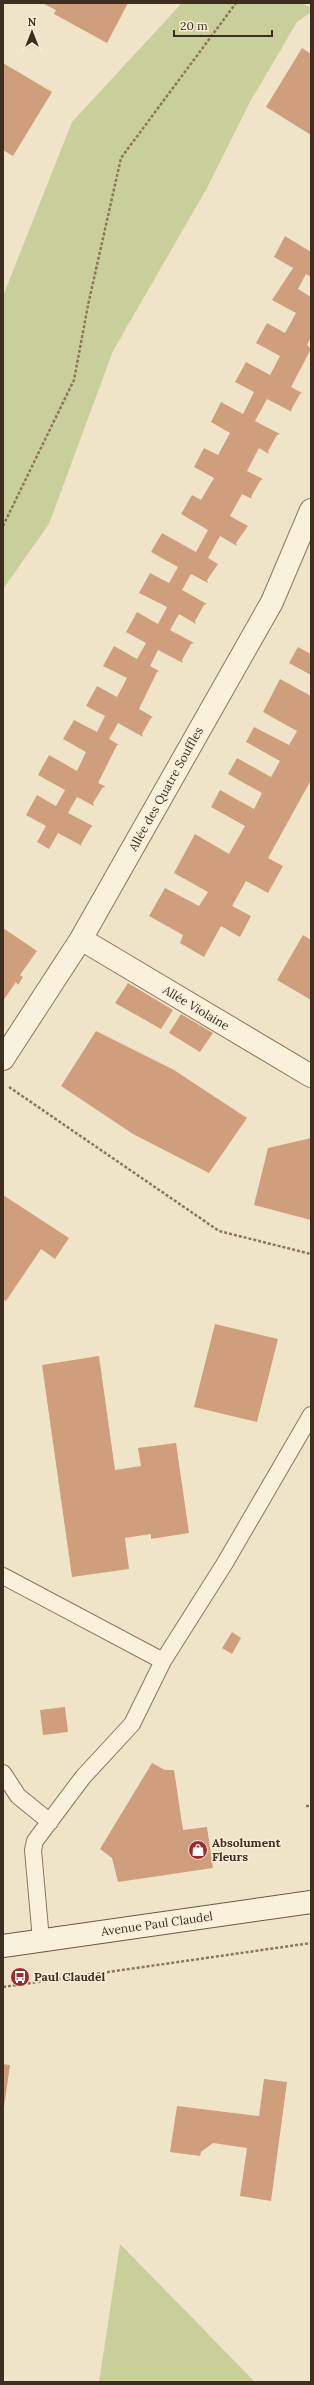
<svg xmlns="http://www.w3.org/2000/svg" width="314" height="2385" font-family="Lora,serif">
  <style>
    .green { fill: #c9cf9b }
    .building { fill: #cf9f7d }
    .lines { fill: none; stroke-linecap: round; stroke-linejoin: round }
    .lane-casing { stroke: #8d765c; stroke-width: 18 }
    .street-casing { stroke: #8d765c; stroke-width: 24 }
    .secondary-casing { stroke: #6f573f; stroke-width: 24 }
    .path { stroke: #8d765c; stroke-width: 2.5; stroke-dasharray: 3 2; stroke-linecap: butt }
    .lane { stroke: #faf1dc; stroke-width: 16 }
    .street { stroke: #faf1dc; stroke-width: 22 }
    .secondary { stroke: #faf1dc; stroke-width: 22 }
    .labels { text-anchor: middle; stroke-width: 3; stroke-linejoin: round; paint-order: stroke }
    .street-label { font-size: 12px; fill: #3d2e20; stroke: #f7eed8 }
    .poi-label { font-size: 12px; font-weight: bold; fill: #3d2e20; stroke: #f7eed8; text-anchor: start }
  </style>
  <rect width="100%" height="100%" fill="#f0e4c8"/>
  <path class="green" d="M182,3H302L311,8V12L297,22L250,102L207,188L113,351L49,524L3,589V296L72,122Z
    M120,2244L255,2382H99Z"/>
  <path class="building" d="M42,3H128L107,43L54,14L56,10Z
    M302,48L311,54V135L266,107Z
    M3,63L52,92L13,156L3,150Z
    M285,236L311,252V277L306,274L298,289L311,297V337L307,345L311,349L291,387L302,393L300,394L291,410L292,412L267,399L255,421L280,434L277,435L268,451L269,454L259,448L247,471L263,479L260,481L251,497L252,499L242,494L230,516L248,526L236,543L237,546L220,536L208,558L218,564L207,580L208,583L191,574L182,590L207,604L204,605L195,621L196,624L179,614L170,630L194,643L191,644L182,660L183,663L158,650L150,666L159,671L157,672L139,709L153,717L151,718L142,734L143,737L118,723L109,739L119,745H117L98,783L105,786L104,788L103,787L93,803L94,806L77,797L68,813L93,826L91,827L81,844L82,846L58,833L49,849L37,842L46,826L26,815L37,795L56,806L65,790L38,775L49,755L77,771L86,752L63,739L74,720L97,732L105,716L86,706L97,686L117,697L127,678L103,666L114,646L137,659L146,643L126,632L137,612L158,624L167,607L139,593L150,573L169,583L178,567L151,552L162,533L196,552L208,530L181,514L192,495L201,500L214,478L194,467L204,448L218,455L230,433L211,422L221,402L243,414L254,392L235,382L246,362L270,375L280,356L256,343L267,323L285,333L296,313L272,300L293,268L274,257Z
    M298,647L311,654V675L289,663Z
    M280,679L311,696V780L268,858L283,866L268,893L246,881L232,906L251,916L240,937L221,926L204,957L180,943L183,935L149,916L165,888L199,906L208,892L174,873L195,834L229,854L245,826L211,807L220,790L254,809L262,793L228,774L237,758L271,777L280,761L246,742L254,727L289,745L297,731L263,712Z
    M3,928L37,951L20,975L23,977L18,985L16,982L3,1001Z
    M303,935L311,940V1000L277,980Z
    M128,983L173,1010L161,1029L115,1003Z
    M181,1014L213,1033L200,1052L169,1033Z
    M96,1031L174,1070L247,1118L209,1173L133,1134L61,1086Z
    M311,1138V1220L254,1205L268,1148Z
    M3,1195L69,1238L55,1259L41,1249L6,1301L3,1299Z
    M215,1324L278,1339L257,1422L194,1407Z
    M99,1356L115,1470L141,1466L138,1448L176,1443L189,1533L151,1539V1534L125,1538L129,1569L72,1577L42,1365Z
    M232,1632L241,1638L232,1654L222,1648Z
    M65,1707L68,1732L43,1735L40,1710Z
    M152,1763L165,1770H174L183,1830L207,1827L213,1868L118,1882L112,1858L100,1849Z
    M3,2064L10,2065L4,2107H3Z
    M264,2079L287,2082L271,2201L240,2196L247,2148L213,2143L201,2152L200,2156L170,2152L177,2106L259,2116Z"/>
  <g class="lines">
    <defs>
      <path id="lane" d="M3,1576L163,1661
        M3,1773L18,1796L50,1822
        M41,1940L33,1850L35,1841L83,1777L132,1724L163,1661L225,1563L311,1415"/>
      <path id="street" d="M81,939L311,1076
        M3,1059L81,939L272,602L311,510"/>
      <path id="secondary" d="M3,1946L311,1902"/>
    </defs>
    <use href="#lane" class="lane-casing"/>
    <use href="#street" class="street-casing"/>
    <use href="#secondary" class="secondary-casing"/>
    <path class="path" d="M3,526L74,380L88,305L121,158L236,3
      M9,1087L219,1231L311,1254
      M306,1806H311
      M3,1987L311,1943"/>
    <use href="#lane" class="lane"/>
    <use href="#street" class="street"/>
    <use href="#secondary" class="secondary"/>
  </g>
  <defs>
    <symbol id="shop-disc" viewBox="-11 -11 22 22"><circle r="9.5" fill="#9e2a2b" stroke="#f7eed8"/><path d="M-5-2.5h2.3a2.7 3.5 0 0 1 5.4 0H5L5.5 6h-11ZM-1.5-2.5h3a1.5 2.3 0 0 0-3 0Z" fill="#fff"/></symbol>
    <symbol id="bus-disc" viewBox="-11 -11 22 22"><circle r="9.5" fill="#9e2a2b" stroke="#f7eed8"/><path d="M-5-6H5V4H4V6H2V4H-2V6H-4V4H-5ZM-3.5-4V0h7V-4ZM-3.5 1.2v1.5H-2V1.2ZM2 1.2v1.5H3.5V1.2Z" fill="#fff"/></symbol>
  </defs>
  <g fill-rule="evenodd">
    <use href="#shop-disc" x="187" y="1839" width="22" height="22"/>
    <use href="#bus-disc" x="9" y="1966" width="22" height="22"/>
  </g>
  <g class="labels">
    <g class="street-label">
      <text transform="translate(166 789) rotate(-61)" y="4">Allée des Quatre Souffles</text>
      <text transform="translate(196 1008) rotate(31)" y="4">Allée Violaine</text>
      <text transform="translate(157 1924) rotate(-8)" y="4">Avenue Paul Claudel</text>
    </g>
    <g class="poi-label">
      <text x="212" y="1847">Absolument<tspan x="212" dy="14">Fleurs</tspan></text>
      <text x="34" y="1981">Paul Claudel</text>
    </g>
  </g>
  <rect width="314" height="2385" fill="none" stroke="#3d2e20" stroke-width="8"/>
  <g transform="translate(32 32)" stroke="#f7eed8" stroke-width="3" paint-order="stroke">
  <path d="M0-3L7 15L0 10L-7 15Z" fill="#3d2e20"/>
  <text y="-6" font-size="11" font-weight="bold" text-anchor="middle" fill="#3d2e20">N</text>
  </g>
  <path d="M174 30v6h98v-6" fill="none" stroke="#3d2e20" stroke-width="2"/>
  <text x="180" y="30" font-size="12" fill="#3d2e20" stroke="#f7eed8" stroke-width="3" paint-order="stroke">20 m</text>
</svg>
